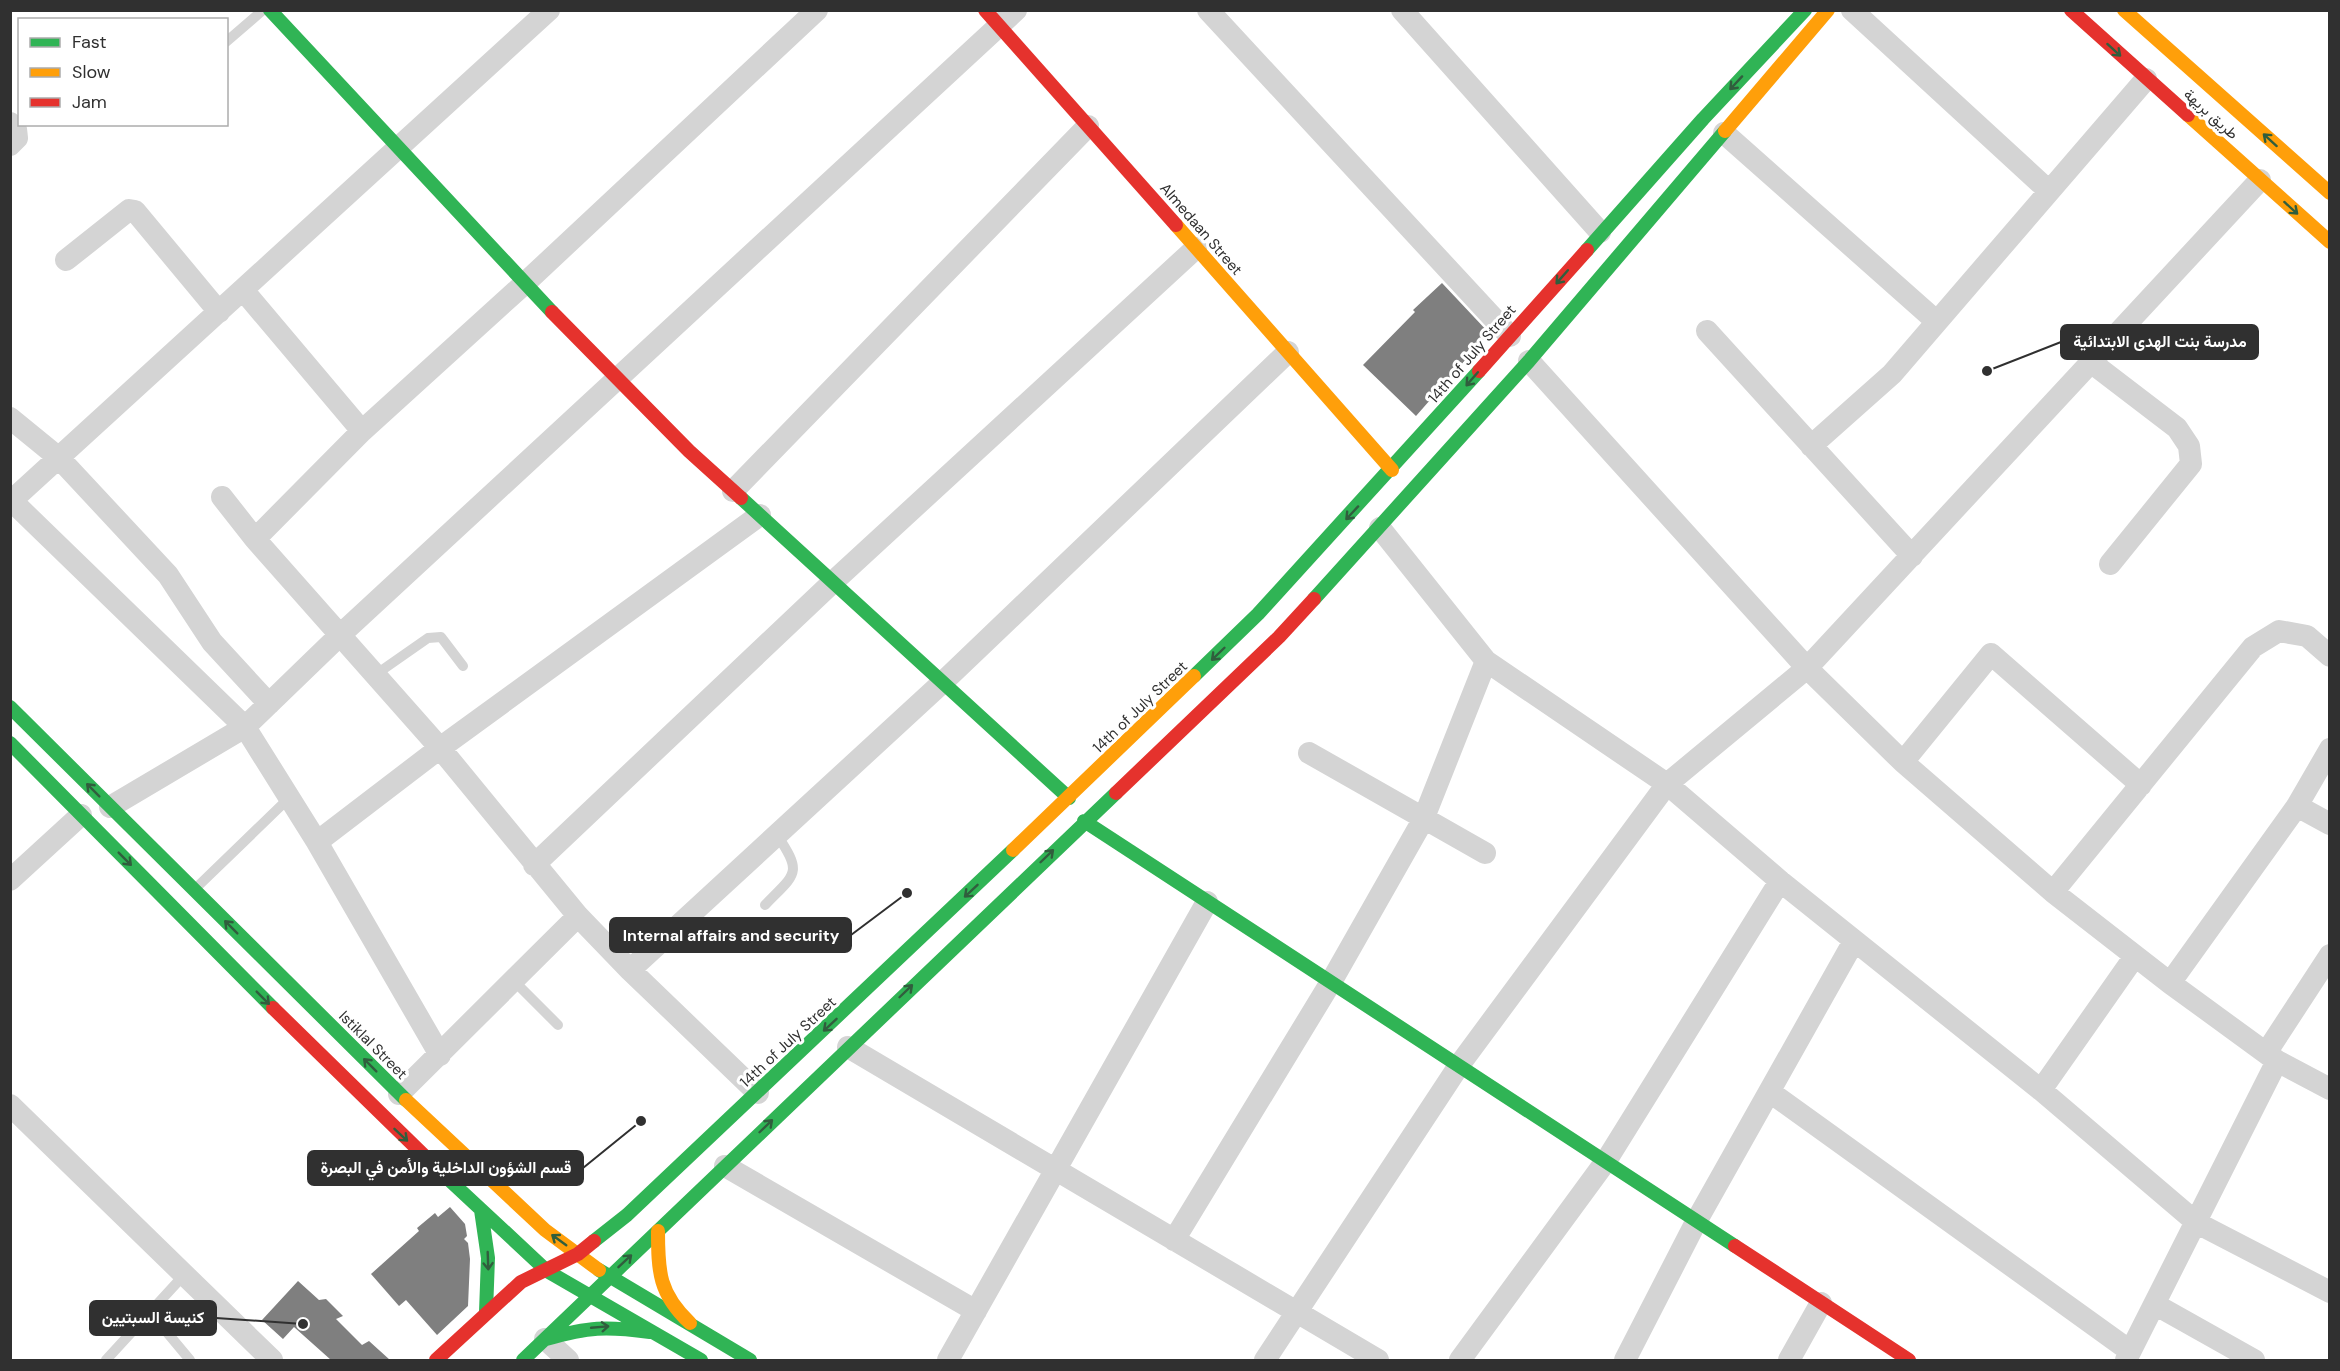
<svg xmlns="http://www.w3.org/2000/svg" width="2340" height="1371" font-family="'DM Sans',Vazirmatn,sans-serif">
  <style>
    .building { fill: #7f7f7f }
    .lines { fill: none; stroke-linecap: round; stroke-linejoin: round }
    .lane { stroke: #d4d4d4; stroke-width: 10 }
    .street { stroke: #d4d4d4; stroke-width: 22 }
    .fast { stroke: #30b455; stroke-width: 14 }
    .slow { stroke: #ff9f0a; stroke-width: 14 }
    .jam { stroke: #e5322d; stroke-width: 14 }
    .oneway { stroke: #305e3d }
    .labels { text-anchor: middle; stroke-width: 6; stroke-linejoin: round; paint-order: stroke }
    .street-label { font-size: 15px; fill: #303030; stroke: #fff }
    .leader { fill: none; stroke: #303030; stroke-width: 2 }
    .callout-dot { fill: #303030; stroke: #fff; stroke-width: 2 }
    .callout { fill: #303030; stroke: #303030; stroke-width: 2 }
    .callout-label { font-size: 16px; text-anchor: middle; font-weight: bold; fill: #fff }
  </style>
  <rect width="100%" height="100%" fill="#fff"/>
  <path class="building" d="M1442,283L1489,333L1416,416L1363,365L1415,312L1413,310Z
    M450,1207L465,1224L467,1236L464,1239L468,1243L470,1259L468,1306L437,1335L406,1300L399,1306L371,1274L419,1231L417,1228L435,1213L438,1217Z
    M298,1281L319,1300L326,1299L343,1316L336,1319L362,1345L369,1341L390,1360H331L294,1327L283,1339L262,1320Z"/>
  <g class="lines">
    <path class="lane" d="M226,42L263,10
      M375,675L428,638L441,637L463,666
      M197,887L289,798
      M765,905C796,873 803,874 777,835
      M514,981L558,1025
      M150,1312L190,1360
      M106,1360L184,1275"/>
    <path class="street" d="M1208,10L1510,336
      M1402,10L1600,232
      M1852,10L2049,191
      M10,123L16,129L17,138L10,145
      M1724,133L1936,321
      M66,260L129,210L135,211L219,312
      M243,290L362,431
      M1707,331L1912,556
      M1529,361L1807,668L1903,762L2053,892L2170,983L2277,1061L2330,1089
      M2092,363L2177,428L2189,446L2191,464L2110,564
      M10,418L59,458L168,575L212,642L269,704
      M1811,446L1892,374L2146,79
      M733,491L1088,126
      M222,497L255,539L440,748L578,916L630,970L758,1093
      M12,501L245,727L317,842L440,1055
      M10,502L549,10
      M1380,528L1486,661L1667,784L1780,881L2041,1090L2197,1223L2330,1292
      M255,539L362,431L524,284L817,10
      M1309,753L1485,853
      M1903,762L1991,654L2141,785
      M2297,806L2330,824
      M110,807L245,727L339,636L1016,10
      M317,842L440,748L760,515
      M534,865L834,581L1196,248
      M10,880L81,815
      M2053,892L2253,647L2279,631L2307,636L2330,656
      M630,970L943,682L1288,352
      M2170,983L2297,806L2330,749
      M848,1047L1378,1360
      M2266,1053L2330,955
      M2041,1090L2135,956
      M1770,1092L2130,1351
      M399,1094L578,916
      M10,1105L272,1360
      M725,1166L976,1311
      M1174,1240L1331,982L1423,820L1486,661
      M2156,1305L2254,1360
      M545,1339L568,1360
      M948,1360L1207,902
      M1265,1360L1460,1064L1667,784L1807,668L2260,180
      M1460,1360L1606,1161L1780,881
      M1625,1360L1697,1220L1854,941
      M1789,1360L1821,1303
      M2126,1360L2277,1061"/>
    <path class="fast" d="M270,10L552,312
      M1587,250L1703,119L1805,10
      M741,498L1069,798
      M1314,599L1529,361L1725,131
      M1194,676L1258,614L1479,371
      M10,707L406,1100
      M10,743L273,1008
      M1084,821L1735,1246
      M445,1176L547,1271L701,1360
      M481,1210L488,1258L486,1312
      M594,1241L627,1215L1013,850
      M599,1270L750,1360
      M546,1339C589,1327 605,1326 650,1332
      M523,1360L1116,793"/>
    <path class="slow" d="M2124,10L2330,193
      M2188,115L2330,242
      M1725,131L1828,10
      M1176,225L1392,470
      M1013,850L1194,676
      M406,1100L545,1230L599,1270
      M658,1231C658,1272 659,1294 690,1323"/>
    <path class="jam" d="M985,10L1176,225
      M2071,10L2188,115
      M552,312L689,451L741,498
      M1479,371L1587,250
      M1116,793L1279,637L1314,599
      M273,1008L445,1176
      M1735,1246L1909,1360
      M436,1360L521,1282L578,1254L594,1241"/>
  </g>
  <defs><path id="oneway-shaft" d="M-6 0H5M1.5-3L5.5 0L1.5 3" fill="none" stroke-width="1.6" stroke-linecap="round" stroke-linejoin="round" transform="scale(1.5)"/></defs>
  <g class="oneway">
    <use href="#oneway-shaft" transform="translate(2114 50) rotate(42)"/>
    <use href="#oneway-shaft" transform="translate(1736 83) rotate(133)"/>
    <use href="#oneway-shaft" transform="translate(2270 140) rotate(-138)"/>
    <use href="#oneway-shaft" transform="translate(2291 208) rotate(42)"/>
    <use href="#oneway-shaft" transform="translate(1562 277) rotate(131)"/>
    <use href="#oneway-shaft" transform="translate(1472 379) rotate(131)"/>
    <use href="#oneway-shaft" transform="translate(1352 513) rotate(133)"/>
    <use href="#oneway-shaft" transform="translate(1218 654) rotate(136)"/>
    <use href="#oneway-shaft" transform="translate(93 790) rotate(-135)"/>
    <use href="#oneway-shaft" transform="translate(1047 856) rotate(-44)"/>
    <use href="#oneway-shaft" transform="translate(125 859) rotate(45)"/>
    <use href="#oneway-shaft" transform="translate(971 891) rotate(137)"/>
    <use href="#oneway-shaft" transform="translate(231 927) rotate(-135)"/>
    <use href="#oneway-shaft" transform="translate(906 991) rotate(-44)"/>
    <use href="#oneway-shaft" transform="translate(263 998) rotate(45)"/>
    <use href="#oneway-shaft" transform="translate(830 1025) rotate(137)"/>
    <use href="#oneway-shaft" transform="translate(370 1065) rotate(-135)"/>
    <use href="#oneway-shaft" transform="translate(766 1126) rotate(-44)"/>
    <use href="#oneway-shaft" transform="translate(401 1135) rotate(43)"/>
    <use href="#oneway-shaft" transform="translate(559 1240) rotate(-144)"/>
    <use href="#oneway-shaft" transform="translate(488 1261) rotate(88)"/>
    <use href="#oneway-shaft" transform="translate(625 1261) rotate(-43)"/>
    <use href="#oneway-shaft" transform="translate(600 1327) rotate(-5)"/>
  </g>
  <g class="labels">
    <g class="street-label">
      <text transform="translate(2211 114) rotate(42)" y="5">طريق بريهة</text>
      <text transform="translate(1201 229) rotate(49)" y="5">Almedaan Street</text>
      <text transform="translate(1472 354) rotate(-49)" y="5">14th of July Street</text>
      <text transform="translate(1140 707) rotate(-44)" y="5">14th of July Street</text>
      <text transform="translate(788 1042) rotate(-43)" y="5">14th of July Street</text>
      <text transform="translate(373 1045) rotate(45)" y="5">Istiklal Street</text>
    </g>
  </g>
  <path class="leader" d="M1987 371L2061 342M907 893L851 935M641 1121L583 1168M303 1324L216 1318"/>
  <g class="callout-dot">
    <circle cx="1987" cy="371" r="6"/>
    <circle cx="907" cy="893" r="6"/>
    <circle cx="641" cy="1121" r="6"/>
    <circle cx="303" cy="1324" r="6"/>
  </g>
  <g class="callout">
    <rect x="2061" y="325" width="197" height="34" rx="6"/>
    <rect x="610" y="918" width="241" height="34" rx="6"/>
    <rect x="308" y="1151" width="275" height="34" rx="6"/>
    <rect x="90" y="1301" width="126" height="34" rx="6"/>
  </g>
  <g class="callout-label">
    <text x="2160" y="347">مدرسة بنت الهدى اﻻبتدائية</text>
    <text x="731" y="941">Internal affairs and security</text>
    <text x="446" y="1173">قسم الشؤون الداخلية والأمن في البصرة</text>
    <text x="153" y="1323">كنيسة السبتيين</text>
  </g>
  <rect width="2340" height="1371" fill="none" stroke="#303030" stroke-width="24"/>
  <rect x="18" y="18" width="210" height="108" fill="#ffffff" stroke="#acacac" stroke-width="1.5"/>
  <rect x="30" y="38" width="30" height="9" fill="#30b455" stroke="#acacac" stroke-width="1.5"/>
  <text x="72" y="48" font-size="18" fill="#303030">Fast</text>
  <rect x="30" y="68" width="30" height="9" fill="#ff9f0a" stroke="#acacac" stroke-width="1.5"/>
  <text x="72" y="78" font-size="18" fill="#303030">Slow</text>
  <rect x="30" y="98" width="30" height="9" fill="#e5322d" stroke="#acacac" stroke-width="1.5"/>
  <text x="72" y="108" font-size="18" fill="#303030">Jam</text>
</svg>
